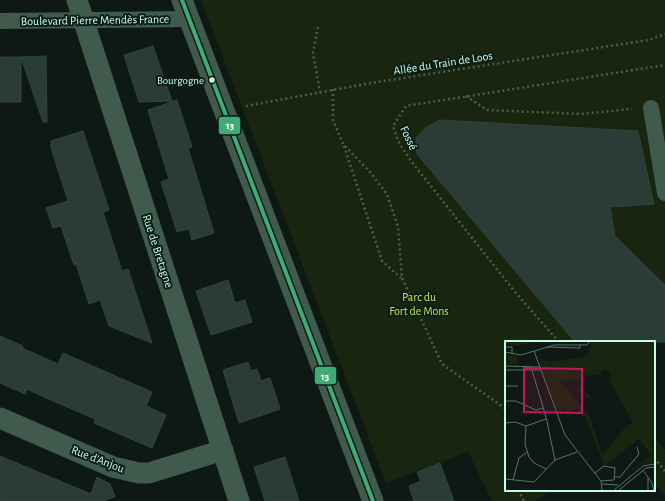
<svg xmlns="http://www.w3.org/2000/svg" width="665" height="501" font-family="'Alegreya Sans',sans-serif">
  <style>
    .green { fill: #19250e }
    .building { fill: #2b3c36; stroke: #2f453d }
    .lines { fill: none; stroke-linecap: round; stroke-linejoin: round }
    .path { stroke: #4a5f4a; stroke-width: 2.5; stroke-dasharray: 2 3; stroke-linecap: butt }
    .pedestrian { stroke: #415a4e; stroke-width: 16 }
    .minor { stroke: #415a4e; stroke-width: 21 }
    .bus-1-casing { stroke: #0a1d16; stroke-width: 7 }
    .bus-1 { stroke: #40ab75; stroke-width: 4 }
    .bus-dot { fill: #c6ffe7; stroke: #0a1d16; stroke-width: 1.5 }
    .labels { text-anchor: middle; stroke-width: 4; stroke-linejoin: round; paint-order: stroke }
    .bus-label { font-size: 11px; fill: #c6ffe7; stroke: #0a1d16; text-anchor: end }
    .street-label { font-size: 12px; fill: #c6ffe7; stroke: #0a1d16 }
    .park-label { font-size: 12px; fill: #c3e64a; stroke: #0a1d16 }
    .inset-road { fill: none; stroke: #587569; stroke-width: 1 }
    .view { fill: #c2185b; fill-opacity: 0.15; stroke: #c2185b; stroke-width: 2 }
    .inset-edge { fill: none; stroke: #c6ffe7; stroke-width: 2 }
    .line-badge { stroke: #0a1d16; stroke-width: 1.5 }
    .badge-label { font-size: 11px; text-anchor: middle; font-weight: bold; fill: #fff }
  </style>
  <rect width="100%" height="100%" fill="#0e1915"/>
  <path class="green" d="M201,0H665V285L615,236L610,207L654,203L638,131L440,120L425,128L416,139L418,154L575,342H506V490H553L535,501H492L468,452L386,483Z
    M654,437L665,450V496L654,483Z"/>
  <path class="building" d="M153,46L172,101L139,102L124,55Z
    M46,56L47,122H43L21,57Z
    M0,57H21V102H0Z
    M177,100L192,147L188,148L214,233L192,240L189,229L177,232L161,182L169,179L148,110Z
    M440,120L638,131L654,204L610,207L615,236L665,285V342H575L417,154L416,138L425,128Z
    M83,131L109,210L103,212L122,271L128,269L152,343L109,326L100,300L89,304L76,264L74,265L61,226L53,228L46,208L68,201L51,148V141Z
    M228,280L235,303L245,300L252,322L211,335L196,291Z
    M0,336L23,346L22,348L58,364L63,353L152,392L146,406L166,415L152,448L94,423L95,419L44,397L27,389L25,394L0,383Z
    M248,362L251,371L257,369L261,381L270,378L280,409L239,423L223,370Z
    M0,456L91,494L97,477L110,484L115,497L105,500L106,501H0Z
    M285,457L299,501H265L254,467Z
    M440,463L454,501H414L409,486L421,481L417,472Z"/>
  <g class="lines">
    <path class="path" d="M318,27L313,53L320,92
      M333,89V120L343,144L370,172L387,194L398,227L402,278L442,364L506,409
      M466,96L487,110L582,114L632,109
      M246,106L371,83L649,40L665,34
      M344,146L382,261L401,278
      M559,342L515,292L411,161L399,143L393,126L406,106L665,65
      M654,458L665,471
      M518,490L524,501"/>
    <path class="pedestrian" d="M0,21L189,19
      M651,108L665,193"/>
    <path class="minor" d="M77,0L239,501
      M182,0L373,501
      M0,418L113,467L139,473H149L223,450"/>
    <defs>
      <path id="bus-1" d="M182,0L373,501"/>
    </defs>
    <use href="#bus-1" class="bus-1-casing"/>
    <use href="#bus-1" class="bus-1"/>
  </g>
  <circle class="bus-dot" cx="212" cy="80" r="3.5"/>
  <g class="labels">
    <g class="bus-label">
      <text x="204" y="84">Bourgogne</text>
    </g>
    <g class="street-label">
      <text transform="translate(95 20) rotate(-1)" y="4">Boulevard Pierre Mendès France</text>
      <text transform="translate(443 63) rotate(-9)" y="4">Allée du Train de Loos</text>
      <text transform="translate(409 138) rotate(65)" y="4">Fossé</text>
      <text transform="translate(158 251) rotate(72)" y="4">Rue de Bretagne</text>
      <text transform="translate(98 459) rotate(21)" y="4">Rue d'Anjou</text>
    </g>
    <g class="park-label">
      <text x="419" y="301">Parc du<tspan x="419" dy="14">Fort de Mons</tspan></text>
    </g>
  </g>
  <g transform="translate(505 341)">
    <rect width="150" height="150" fill="#0e1915"/>
    <path d="M0,0H33V1L10,5L0,3ZM86,0H150V99L146,105L150,106V122H139L112,141L99,140L112,141L146,114L134,98L99,125L81,77L73,67L62,73L60,67L52,70L35,23V18L47,21L79,16L84,12ZM98,29L105,30V40L128,82L122,84L97,114L84,74L55,40L75,39L76,46H72L73,49L82,58L86,55L79,51L78,38L84,34L95,33ZM0,13L12,16V23H0Z" fill="#19250e" fill-rule="evenodd"/>
    <path class="inset-road" d="M0,6H7V13M42,6L75,7V4M29,10L60,94L96,140L97,150M0,11L16,14L49,4H82L85,0M0,25L35,26M26,26L41,76L50,119M0,29H36M0,45H13M0,60H11L31,69L38,67M0,82L10,81L21,85M21,85L20,103L24,116L29,122L41,128M21,85L41,78M138,129L147,142L149,150M90,132L99,125L110,127L109,139L96,140M110,136H115L134,113L132,106M143,137V150M0,138L29,141L50,119L72,111M8,139L14,117L22,111M97,143L113,144M108,150L138,125L150,123M113,150L141,127L150,126"/>
    <path class="view" d="M19,27L77,28V72L19,71Z"/>
    <rect width="150" height="150" class="inset-edge"/>
  </g>
  <g class="line-badge">
    <rect x="218" y="116" width="23" height="19" rx="4" fill="#40ab75"/>
    <rect x="314" y="366" width="23" height="19" rx="4" fill="#40ab75"/>
  </g>
  <g class="badge-label">
    <text x="230" y="129">13</text>
    <text x="325" y="380">13</text>
  </g>
</svg>
